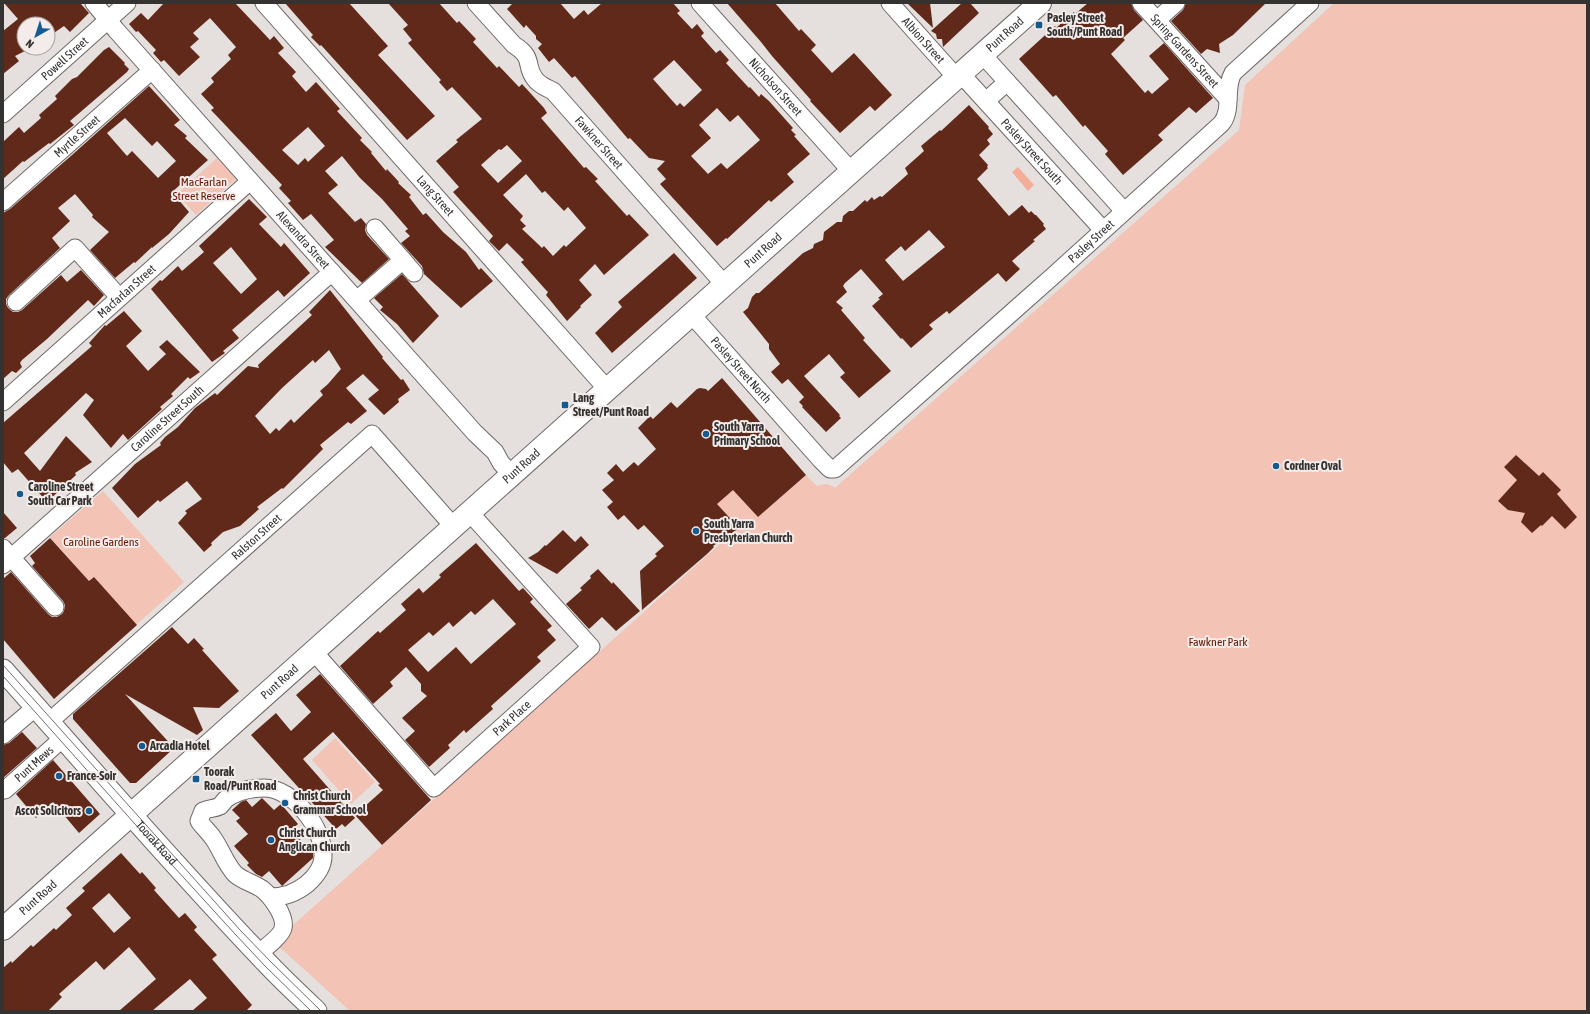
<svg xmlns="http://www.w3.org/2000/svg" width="1590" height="1014" font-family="'Asap Condensed',sans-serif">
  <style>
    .green { fill: #f3c3b5 }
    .water { fill: #f3ae9a }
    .building { fill: #612919; fill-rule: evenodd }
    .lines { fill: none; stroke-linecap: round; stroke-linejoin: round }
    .minor-casing { stroke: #6d6766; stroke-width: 19 }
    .major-casing { stroke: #6d6766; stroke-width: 23 }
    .highway-casing { stroke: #6d6766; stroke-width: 24 }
    .minor { stroke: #fff; stroke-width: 17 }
    .major { stroke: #fff; stroke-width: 21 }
    .highway { stroke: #fff; stroke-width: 22 }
    .tram { stroke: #736f6e; stroke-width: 1 }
    .poi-dot { fill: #165b90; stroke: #f3ecea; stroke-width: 1.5 }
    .labels { text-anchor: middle; stroke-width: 4; stroke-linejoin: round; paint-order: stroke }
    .poi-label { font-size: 12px; font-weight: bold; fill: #353332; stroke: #f3ecea; text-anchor: start }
    .street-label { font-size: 12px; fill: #353332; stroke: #f3ecea }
    .park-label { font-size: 12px; fill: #661700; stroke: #f3ecea }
  </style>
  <rect width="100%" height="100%" fill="#e5dfdd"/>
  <path class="green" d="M1334,3H1587V1011H350L274,942L738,528L726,514L709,508L734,489L758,517L806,475L817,486C824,483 829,483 835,488L1239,130L1245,85Z
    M217,158L236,179L196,215L177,194Z
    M103,491L184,582L136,625L93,577L89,581L50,537Z
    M335,738L375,782L351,804L312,760Z"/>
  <path class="water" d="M1018,167L1034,185L1028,191L1012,172Z"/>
  <path class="building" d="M4,3H80L89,13L70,32L64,26L48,37V24H24V48L27,50L15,56L19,61L3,74V31L18,19Z
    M164,3H235L270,40L274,36L284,48L278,53L296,72L292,76L306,92L316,82L340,109L337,111L362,138L360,140L372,152L371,153L386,171L387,169L399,182L398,183L411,195L409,197L423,215L426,213L443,232L466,252L479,270L481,268L493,281L461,308L424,274L422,266L401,243L410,236L405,231L408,229L382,199L360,178L342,156L325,171L338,185L328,193L355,222L361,218L366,224L365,230L367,235L389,259L362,283L325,247L334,240L311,214L303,220L288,203L291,201L279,188L282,185L211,110L214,108L201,94L214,82L211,78L231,59L228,55L236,47L210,18L193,33L199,39L190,47L200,57L179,76L164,60L161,62L153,53L156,50L138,31L136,32L129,24L141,13L148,20ZM308,127L325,146L308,162L305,158L298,165L282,150Z
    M285,3H349L388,46L378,55L435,116L407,140L321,45L320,46L311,37L313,35Z
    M388,3H439L457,23L459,21L476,39L473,42L497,68L499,66L519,87L522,84L544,108L547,113L541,118L584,168L586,167L598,179L595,181L627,216L629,214L649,235L604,275L595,264L579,280L592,295L580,306L581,307L567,321L546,295L548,292L545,289L521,262L524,260L507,243L499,251L489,241L493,236L453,192L459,187L436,161L458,142L456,140L482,119L452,87L447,91L439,82L441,80L408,43L412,40L403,29L408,25ZM507,145L522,161L498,183L481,165L499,149L501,150ZM526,174L542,193L545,191L564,211L568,207L586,228L566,247L564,245L553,256L544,246L542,248L538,244L522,229L526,226L520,220L523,216L503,195Z
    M513,3H560L574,19L584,10L588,15L602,3H673L680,11L677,13L692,29L697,24L704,33L701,36L716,53L720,50L729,60L726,63L749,88L750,87L759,97L761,94L769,101L793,128L791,130L796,135L794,136L810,154L787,174L794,182L771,202L769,200L727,239L726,238L717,246L660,184L666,179L657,169L665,161L649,158L630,138L628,139L575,76L572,78L554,58L549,62L538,48L542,44L536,39V36L526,25L524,28L507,9ZM674,60L702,90L684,107L680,103L677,106L653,79ZM717,108L730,122L738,115L760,140L727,169L721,163L708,174L691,156L711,138L699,125Z
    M727,3H775L799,31L801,29L816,45L811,50L832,73L854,53L892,95L875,111L870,106L840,133L810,101L811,100L772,56L761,42Z
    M907,3H930L933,28Z
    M962,3H970L979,13L943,47L942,39H937L936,34L931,31Z
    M1088,3H1131L1134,10L1143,20L1123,38L1125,40L1111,54L1145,93L1148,90L1152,94L1169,79L1149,56L1164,43L1213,98L1196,113L1189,107L1158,135L1163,140L1123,175L1105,154L1108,151L1085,125L1083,127L1056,95L1053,97L1019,59L1055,26L1056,28L1074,12L1075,14Z
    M1186,3H1266L1233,35L1219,44L1220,53L1207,49L1201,54L1171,21L1183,10Z
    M109,47L125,63L124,64L129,69L127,72L70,121L74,125L50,144L49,143L24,162L23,161L3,179V142L19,127L24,133L41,118L39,115L57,99L55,96L72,79L77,77L104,50Z
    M149,86L180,120L174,125L187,136L185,138L208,160L172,192L189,212L169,234L152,248V247L135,263L134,262L115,278L90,250L109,232L92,217L93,215L75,194L58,208L70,221L52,238L60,248L9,295L6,299V304L8,308L13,312H18L22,310L61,275L67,282L81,270L104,295L94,306L88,300L47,339L22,360L20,363L22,367L16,373L12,371L3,379V213L10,209L72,155ZM125,118L152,146L157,141L176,161L158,178L132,151L127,156L107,133Z
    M969,105L989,127L988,128L993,134L987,140L990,144L979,155L988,165L987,167L988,168L977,179L1009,216L1022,205L1029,213L1031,211L1035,215H1036L1044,224L1043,225L1046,229L1033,240L1035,241L1012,261L1020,269L1006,282L998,273L949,314L947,311L929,325L933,329L911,348L902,338L901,339L872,306L880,299L878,298L883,294L861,269L845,283L843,286L847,292L836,302L843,308L841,310L865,338L863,340L891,371L859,398L840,377L845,373L829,354L804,376L840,415L839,416L841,418L826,432L802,407L803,406L799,402L804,397L788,379L782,384L771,372L780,364L769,349V344L743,312L748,308L752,297L756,293H759L803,253L813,248L814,244L823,240L824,232L837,222H842L843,216L849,211H853L865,200L867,202L872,197L874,200L880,196L882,197L908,174L905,168L924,151L921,146L940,130L941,131ZM929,230L945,247L903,281L885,260L901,246L905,251Z
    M249,199L267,217L259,224L281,247L284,243L310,273L284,297L278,290L232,330L239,338L223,351L225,353L212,362L151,289L160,280L162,281L178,266L182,271L204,252L199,246ZM231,247L257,279L241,294L213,263Z
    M674,253L697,278L612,353L595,333L622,307L618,302Z
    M402,274L439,316L413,343L397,324L380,310L383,307L374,298Z
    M330,290L383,357L382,358L401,380L403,379L410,390L398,399L399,402L384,415L368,399L379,390L363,374L346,388L367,411L351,424L348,422L320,445L323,449L283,489L282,488L257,507L259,509L240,526L223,532L211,543L212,545L204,552L178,523L187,513L185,511L202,499L187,481L160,502L158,500L138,518L112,488L135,464L161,445L160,443L165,437L178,427L195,408L215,393L217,395L248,366L259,368L258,365L312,315L309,312ZM329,350L341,369L328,384L320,391L323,395L294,423L291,419L279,431L276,428L270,434L255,416L282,388L313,360L315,363Z
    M124,311L142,331L126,346L148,371L166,354L159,347L167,340L200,372L190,379L188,377L171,394L173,396L160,407L162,409L128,440L123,434L111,448L83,415L94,400L86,393L24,453L40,471L66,436L92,462L75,473L76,475L47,502L18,469L12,473L3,462V423L92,346L89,343L105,325L106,326Z
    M722,378L806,475L758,517L733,490L717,504L739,528L713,546L714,547L707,554L642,610L640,571L657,556L655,554L664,546L644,525L638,530L624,515L618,520L607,507L613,502L602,490L614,480L607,473L616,464L623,472L634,462L638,466L656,449L638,428L650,416L653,419L671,402L677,408L697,389L700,388L706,389L708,391Z
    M1516,455L1539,476L1543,472L1561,490L1557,494L1577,517L1565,529L1552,516L1542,526L1541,525L1532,533L1521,522L1525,513L1508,510L1498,501L1517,480L1504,467Z
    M3,512L17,528L5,538H3Z
    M563,530L575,542L581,536L589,545L557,574L528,558L538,552L545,545L546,546Z
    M50,538L89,581L94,577L137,625L54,699L3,639V579L11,572L48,614L52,617H57L62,614L64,611L65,605L63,601L32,566L35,563L30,556Z
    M476,543L519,591L523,588L533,599L530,602L552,626L547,630L556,640L537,657L541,661L491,706L493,709L466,733L464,730L448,745L450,748L429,767L405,740L415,731L402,718L427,696L421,691V684L406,667L390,682L393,686L373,704L340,666L378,631L380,633L406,610L401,604L419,588L423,593L441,577L439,575ZM493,599L516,624L471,664L456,647L428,672L408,650L429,632L433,636L449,622L453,627L471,611L475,615Z
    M598,569L612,584L613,582L640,611L616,631L602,617L589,629L566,604L582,590L580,588L591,578L590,576Z
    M172,627L188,644L194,638L204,649L202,650L239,691L219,708L193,707L203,730L197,735L125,694L174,748L136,783H130L73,719V714Z
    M320,674L431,800L382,845L355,815L383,790L378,785L380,784L333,732L303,759L355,818L345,827L342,824L336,829L251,735L276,713L291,731L311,712L296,695Z
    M22,732L37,748L3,778V745L9,743Z
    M53,760L100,814L79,833L53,802L36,818L16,794Z
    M262,798L274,810L281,804L298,824L291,830L313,853V858L282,886L269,871L262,877L256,874L247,865L249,863L234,846L248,834L236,821L240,818L232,810L241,802L246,800L252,807Z
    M121,853L140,874L142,872L156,888L154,890L179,918L185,913L197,927L194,930L217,955L212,959L252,1005L246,1011H192L207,998L190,979L152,1011H119L156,979L129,947L104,970L96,961L59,994L62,997L48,1011H3V968L11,961L12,963L31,945L33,947L54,928L56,930L72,915L66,908L85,891L82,888ZM109,893L131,918L114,933L92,908Z"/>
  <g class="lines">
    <defs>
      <g id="minor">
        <path id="s1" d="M94,3L116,30L475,433L495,452L501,463L512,475"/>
        <path id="s2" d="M264,3L607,389"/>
        <path id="s3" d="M476,3L514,45C535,58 524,65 535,79C539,85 547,88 553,91L724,284"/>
        <path id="s4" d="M700,3L851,171"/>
        <path id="s5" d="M890,3L956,77"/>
        <path id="s6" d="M1141,3L1228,99"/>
        <path d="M1157,20L1176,3"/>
        <path d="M982,54L1124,211"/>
        <path id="s7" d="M961,74L1103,230"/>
        <path d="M986,101L1007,82"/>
        <path id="s8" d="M3,114L127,3"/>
        <path id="s9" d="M3,202L152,70"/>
        <path d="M375,228L414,273"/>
        <path d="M357,300L403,260"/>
        <path d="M16,302L75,248L119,297"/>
        <path id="s10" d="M691,314L821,460L830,469H835L1053,276L1221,124C1233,111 1224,88 1233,73L1310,3"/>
        <path id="s11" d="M3,402L250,181"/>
        <path d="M3,548L55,607"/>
        <path id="s12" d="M3,565L332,272"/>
        <path id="s13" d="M314,652L434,788L591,647L470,513"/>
        <path id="s14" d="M49,722L372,434L454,527"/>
        <path d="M3,735L36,707"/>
        <path id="s15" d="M5,790L63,738"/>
        <path d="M258,954C264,949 282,935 283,928C286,916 271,896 262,889C253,883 243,881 235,874C225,863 221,849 213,838C209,832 203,827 199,821L203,811C209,808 214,809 220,806C222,804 224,801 226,799C237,791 251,788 264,788C293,788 324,828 323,856C323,867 315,877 307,884C297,892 284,897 271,897"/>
      </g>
      <g id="major">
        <path id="s16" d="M3,670C90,768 176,868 266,962C282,979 299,995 316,1011"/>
      </g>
      <g id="highway">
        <path id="s17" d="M3,929L1040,3"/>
      </g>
    </defs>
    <use href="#minor" class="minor-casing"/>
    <use href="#major" class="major-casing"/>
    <use href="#highway" class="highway-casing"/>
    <use href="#minor" class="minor"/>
    <use href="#major" class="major"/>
    <use href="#highway" class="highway"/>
    <path class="tram" d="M3,665L240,930L270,961L321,1011
      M3,676L143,833L235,934L265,966L311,1011"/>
  </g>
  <g class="poi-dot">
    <rect x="1035" y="21" width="8" height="8" rx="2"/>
    <rect x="561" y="401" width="8" height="8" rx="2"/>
    <circle cx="706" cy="434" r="4"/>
    <circle cx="1276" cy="466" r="4"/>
    <circle cx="20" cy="494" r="4"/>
    <circle cx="696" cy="531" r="4"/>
    <circle cx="142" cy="746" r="4"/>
    <circle cx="59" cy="776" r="4"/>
    <rect x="192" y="775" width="8" height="8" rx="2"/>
    <circle cx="285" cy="803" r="4"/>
    <circle cx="89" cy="811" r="4"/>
    <circle cx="271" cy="840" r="4"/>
  </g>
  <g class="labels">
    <g class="poi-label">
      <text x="1047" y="22">Pasley Street<tspan x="1047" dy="14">South/Punt Road</tspan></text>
      <text x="573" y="402">Lang<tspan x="573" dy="14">Street/Punt Road</tspan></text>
      <text x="714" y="431">South Yarra<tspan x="714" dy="14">Primary School</tspan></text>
      <text x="1284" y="470">Cordner Oval</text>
      <text x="28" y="491">Caroline Street<tspan x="28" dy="14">South Car Park</tspan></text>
      <text x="704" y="528">South Yarra<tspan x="704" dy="14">Presbyterian Church</tspan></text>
      <text x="150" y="750">Arcadia Hotel</text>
      <text x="204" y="776">Toorak<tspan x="204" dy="14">Road/Punt Road</tspan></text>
      <text x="67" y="780">France-Soir</text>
      <text x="293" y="800">Christ Church<tspan x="293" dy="14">Grammar School</tspan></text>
      <text x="81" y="815" text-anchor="end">Ascot Solicitors</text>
      <text x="279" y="837">Christ Church<tspan x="279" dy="14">Anglican Church</tspan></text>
    </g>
    <g class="street-label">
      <text dy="4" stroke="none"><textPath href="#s17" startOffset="1343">Punt Road</textPath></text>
      <text dy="4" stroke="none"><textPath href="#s5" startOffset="50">Albion Street</textPath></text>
      <text dy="4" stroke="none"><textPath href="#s6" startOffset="65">Spring Gardens Street</textPath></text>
      <text dy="4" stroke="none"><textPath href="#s8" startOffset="83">Powell Street</textPath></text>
      <text dy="4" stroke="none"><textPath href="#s4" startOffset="113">Nicholson Street</textPath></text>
      <text dy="4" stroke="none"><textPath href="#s9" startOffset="99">Myrtle Street</textPath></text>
      <text dy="4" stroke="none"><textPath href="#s3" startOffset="189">Fawkner Street</textPath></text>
      <text dy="4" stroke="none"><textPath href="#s7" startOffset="105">Pasley Street South</textPath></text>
      <text dy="4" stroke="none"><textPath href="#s2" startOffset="258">Lang Street</textPath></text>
      <text dy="4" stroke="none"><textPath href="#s1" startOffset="316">Alexandra Street</textPath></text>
      <text dy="4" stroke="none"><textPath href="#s10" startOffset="556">Pasley Street</textPath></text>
      <text dy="4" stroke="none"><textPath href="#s17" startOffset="1019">Punt Road</textPath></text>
      <text dy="4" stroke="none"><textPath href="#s11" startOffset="166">Macfarlan Street</textPath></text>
      <text dy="4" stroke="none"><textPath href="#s10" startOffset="75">Pasley Street North</textPath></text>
      <text dy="4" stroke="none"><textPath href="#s12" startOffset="220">Caroline Street South</textPath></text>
      <text dy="4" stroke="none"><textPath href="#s17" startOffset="695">Punt Road</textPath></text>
      <text dy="4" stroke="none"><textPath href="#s14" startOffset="278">Ralston Street</textPath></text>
      <text dy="4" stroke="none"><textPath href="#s17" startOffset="371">Punt Road</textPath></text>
      <text dy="4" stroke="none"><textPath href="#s13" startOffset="286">Park Place</textPath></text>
      <text dy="4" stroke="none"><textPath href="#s15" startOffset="39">Punt Mews</textPath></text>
      <text dy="4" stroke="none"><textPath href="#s16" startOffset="231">Toorak Road</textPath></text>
      <text dy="4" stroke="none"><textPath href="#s17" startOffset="47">Punt Road</textPath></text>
    </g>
    <g class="park-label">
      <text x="204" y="186">MacFarlan<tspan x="204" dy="14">Street Reserve</tspan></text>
      <text x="101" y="546">Caroline Gardens</text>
      <text x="1218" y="646">Fawkner Park</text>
    </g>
  </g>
  <rect width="1590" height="1014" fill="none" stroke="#353332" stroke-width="8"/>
  <g transform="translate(36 36) rotate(219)"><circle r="19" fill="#f3ecea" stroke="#a7a2a0"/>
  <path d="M0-3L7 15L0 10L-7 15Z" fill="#165b90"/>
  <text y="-6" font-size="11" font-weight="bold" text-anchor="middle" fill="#353332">N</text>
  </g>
</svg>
